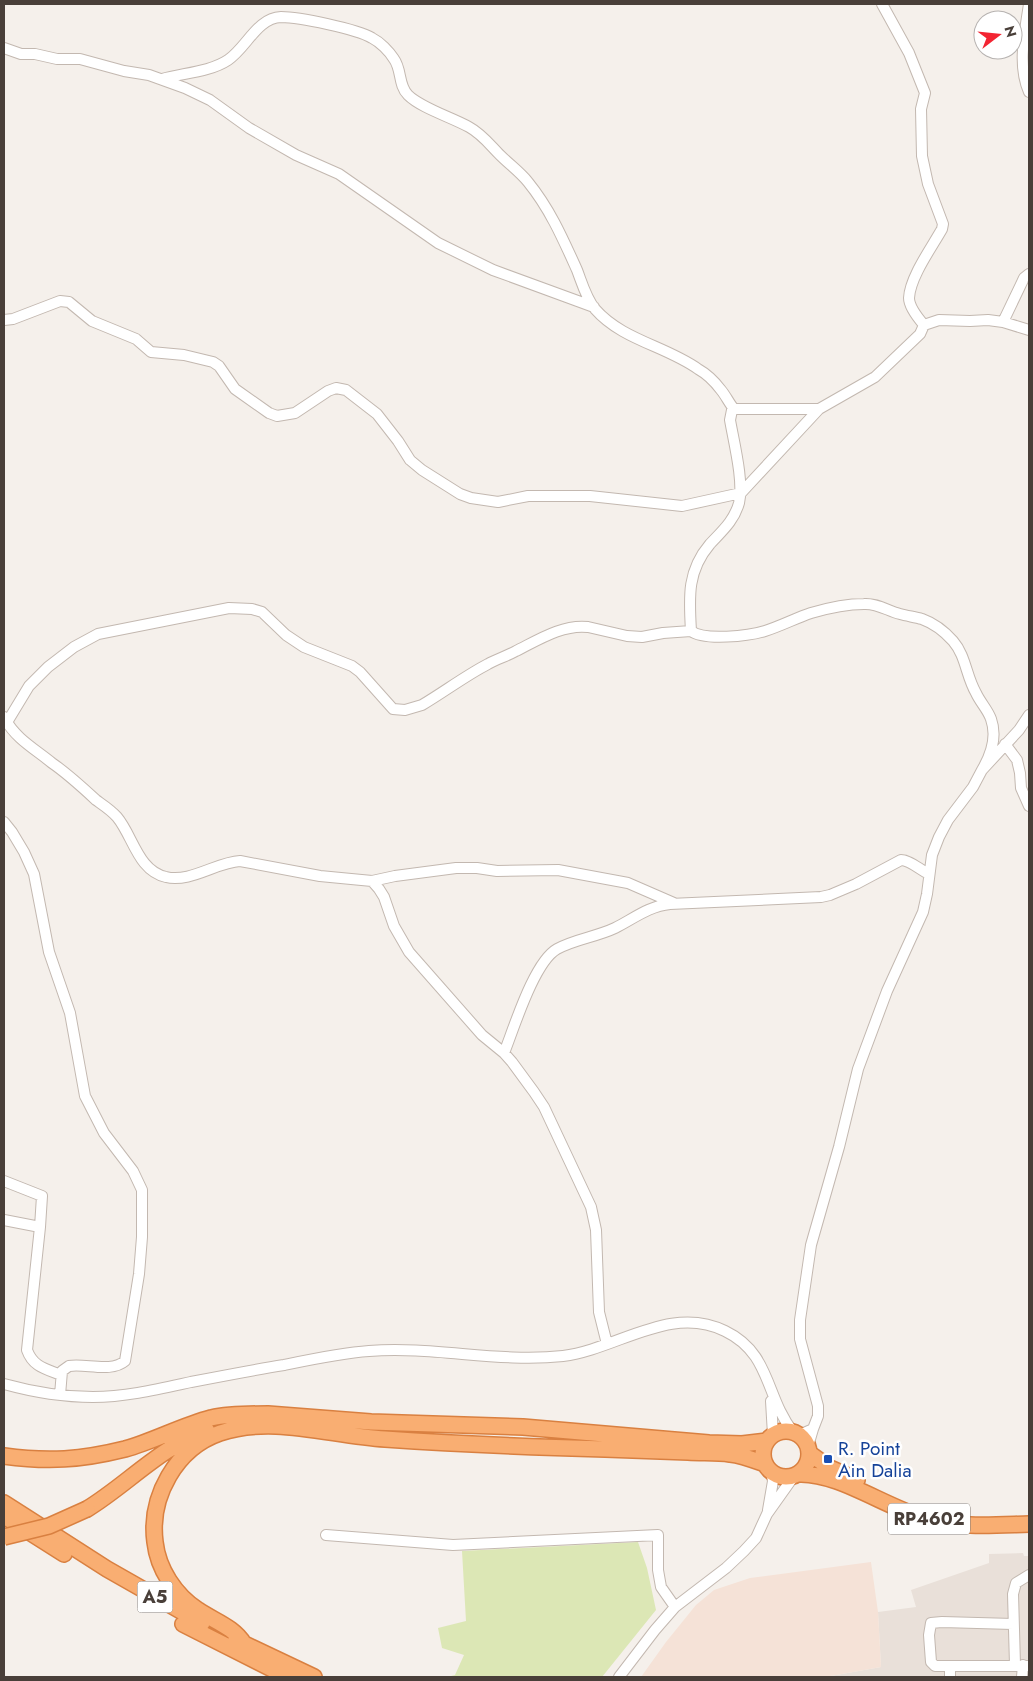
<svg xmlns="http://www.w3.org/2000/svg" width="1033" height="1681" font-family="Jost,sans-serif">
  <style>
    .residential { fill: #e9e0d9 }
    .commercial { fill: #f5e2d7 }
    .green { fill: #dce7b5 }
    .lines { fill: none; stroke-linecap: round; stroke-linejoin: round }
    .minor-casing { stroke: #c3b8b0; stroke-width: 12 }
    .highway-casing { stroke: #d98041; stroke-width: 18 }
    .minor { stroke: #fff; stroke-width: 10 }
    .highway { stroke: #f9ae72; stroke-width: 15 }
    .highway-bridge-casing { stroke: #d98041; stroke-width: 18; stroke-linecap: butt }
    .highway-bridge { stroke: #f9ae72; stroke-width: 15 }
    .transit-dot { fill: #1a4fb4; stroke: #fff; stroke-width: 2 }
    .labels { text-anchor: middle; stroke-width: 5; stroke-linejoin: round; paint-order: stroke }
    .shield { fill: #fff; stroke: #807974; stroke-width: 1 }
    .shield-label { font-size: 18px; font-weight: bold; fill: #493f39 }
    .transit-label { font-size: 19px; fill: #164399; stroke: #fff; text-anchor: start }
  </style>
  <rect width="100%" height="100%" fill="#f5f0eb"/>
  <path class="residential" d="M1023,1553L1024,1556H1029V1677H825L881,1667L878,1612L916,1607L911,1590L989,1563V1554Z"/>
  <path class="commercial" d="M871,1562L878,1612L881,1667L825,1677H641L666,1642L696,1605L714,1590L750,1578Z"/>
  <path class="green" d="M638,1542L647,1568L656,1610L602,1677H447L455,1675L464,1655L442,1648L438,1628L466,1621L462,1551Z"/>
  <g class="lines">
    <defs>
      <path id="minor" d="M882,4L909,53L925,93L921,109L922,156L928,184L943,224L942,229C932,247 910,277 909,298C909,307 918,318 924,325
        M1029,4C1025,32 1017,65 1029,92
        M4,48L21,54H35L57,59H80L124,71L149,75L185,88L210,100L249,128L296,155L339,174L438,243L493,270L594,307
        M162,79C183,73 210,72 228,60C247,47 257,18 281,17C299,17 357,29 372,38C380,42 389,51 394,59C402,70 398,85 408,95C421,108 451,117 469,127C482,134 490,145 500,155C510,165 520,172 528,182C550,209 563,239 577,270C582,283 586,298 595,309C622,340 666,346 698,369C707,374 715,382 721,390C726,396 729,403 734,409
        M4,320L13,319L60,301L69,302L92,321L136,339L151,352L184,355L213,362L219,366L235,389L269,413L277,416L295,413L328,391L336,388L346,390L377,414L398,441L410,460L422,470L460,494L471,498L498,502L528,496H590L682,506L741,493L819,409
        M1003,322L1024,278L1029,274
        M4,717L5,719H9L29,686L48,667L74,647L98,634L229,608L252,609L262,612L286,635L304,647L352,666L360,672L393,709L405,710L422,705C444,692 465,676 488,664C497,659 507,656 516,651C538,640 563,624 588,627L627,636L642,637L663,633L691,631
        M4,721L5,719C16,739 35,749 52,763C68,774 82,787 96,800C103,805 111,810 117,817C133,836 138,871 166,877C190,883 217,862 240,861L320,876L372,881L379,889L384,897L394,926L409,952L482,1035L504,1053L512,1062L534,1092L544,1107L591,1207L596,1230L599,1312L607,1344
        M1005,744L1017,760L1020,773L1021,788L1029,806
        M982,770C991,755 997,736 991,719C988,710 980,702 976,693C966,676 966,656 953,641C945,632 933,623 922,619C915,617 907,616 900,614C888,611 877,603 864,604C846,604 828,608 811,613C796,618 781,626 765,631C749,636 704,641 691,631C689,597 687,571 710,544C722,531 734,521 739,503C744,482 734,443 730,420L732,410L734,409H819L875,377L920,334L924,325L939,320L970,321L988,320L1003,322L1029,330
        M4,822L12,832L24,852L34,874L49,952L70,1013L85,1096L104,1133L133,1171L142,1190V1237L139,1274L125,1361C111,1373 85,1363 69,1366L62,1371L60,1395
        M372,881L395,876L456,868H477L497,871L558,870L628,883L674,903
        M504,1053C514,1028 534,962 557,949C575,939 596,937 615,928C633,919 649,906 670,904L821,897L830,895L856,884L901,860C910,860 920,870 929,874
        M4,1181L42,1196L40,1227L27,1350C33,1367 46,1369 61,1375
        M4,1220L40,1227
        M4,1384C33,1392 63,1397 93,1397C126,1397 159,1389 191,1382C222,1376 253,1370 284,1365C313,1359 341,1353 369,1351C434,1346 499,1363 563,1356C618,1349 670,1304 725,1331C771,1353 765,1396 793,1432
        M771,1401L773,1435
        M813,1429L818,1416V1406L800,1339V1320L811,1245L839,1147L858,1069L887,991L923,912L927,894L932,855L939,837L948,820L973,787L982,770L1019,730L1029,715
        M799,1435L813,1429L808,1446
        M768,1510L773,1481L771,1471
        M326,1535L453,1545L658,1535V1570L661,1587L675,1607
        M1013,1624L942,1622L931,1623L929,1635L931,1662L935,1666H1029
        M1015,1665L1013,1594L1016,1583L1029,1575
        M950,1666V1677
        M619,1677L655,1630L675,1607L726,1568L744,1551L756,1538L767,1514L794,1476
        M1022,1677L1023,1665"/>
      <path id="highway" d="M763 1454a23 23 0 1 1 46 0a23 23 0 1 1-46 0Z
        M809,1453L830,1468L857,1480
        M4,1456C48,1462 81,1460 125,1449C154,1441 181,1426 211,1418C229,1414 249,1414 268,1414L371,1422L523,1427L709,1443L742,1444L767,1441
        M798,1474C838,1472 886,1508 927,1519C960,1528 995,1525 1029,1524
        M4,1503L107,1569L202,1623
        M87,1509C128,1484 161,1446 207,1431
        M4,1516L64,1554
        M183,1624L288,1677
        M236,1640L314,1677
        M244,1644C234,1627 214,1621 198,1610C175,1595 158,1569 155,1542C149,1497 176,1448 220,1433C273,1415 331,1436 385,1439C458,1444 531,1447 605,1449C633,1450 660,1451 688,1452C702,1453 716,1452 730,1454C741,1455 754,1460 765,1464"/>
    </defs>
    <use href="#minor" class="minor-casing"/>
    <use href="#highway" class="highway-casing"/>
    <use href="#minor" class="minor"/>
    <use href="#highway" class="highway"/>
    <defs>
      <path id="highway-bridge" d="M4,1537L49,1526L87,1509"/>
    </defs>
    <use href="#highway-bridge" class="highway-bridge-casing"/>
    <use href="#highway-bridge" class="highway-bridge"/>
  </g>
  <rect class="transit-dot" x="823" y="1454" width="10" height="10" rx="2.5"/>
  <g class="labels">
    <g class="shield">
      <rect x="888" y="1503.5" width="82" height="31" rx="4"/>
      <rect x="137.5" y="1581.5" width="35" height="31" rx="4"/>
    </g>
    <g class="shield-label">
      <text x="929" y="1525">RP4602</text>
      <text x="155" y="1603">A5</text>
    </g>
    <g class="transit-label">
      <text x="838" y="1455">R. Point<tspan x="838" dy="22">Ain Dalia</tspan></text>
    </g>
  </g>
  <rect width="1033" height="1681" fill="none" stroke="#493f39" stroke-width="10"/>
  <g transform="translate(998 35) rotate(74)"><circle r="24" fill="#ffffff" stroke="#b6b2b0"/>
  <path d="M0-4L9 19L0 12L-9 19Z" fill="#f32432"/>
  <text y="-8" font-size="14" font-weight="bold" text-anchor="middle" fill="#493f39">N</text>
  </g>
</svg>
